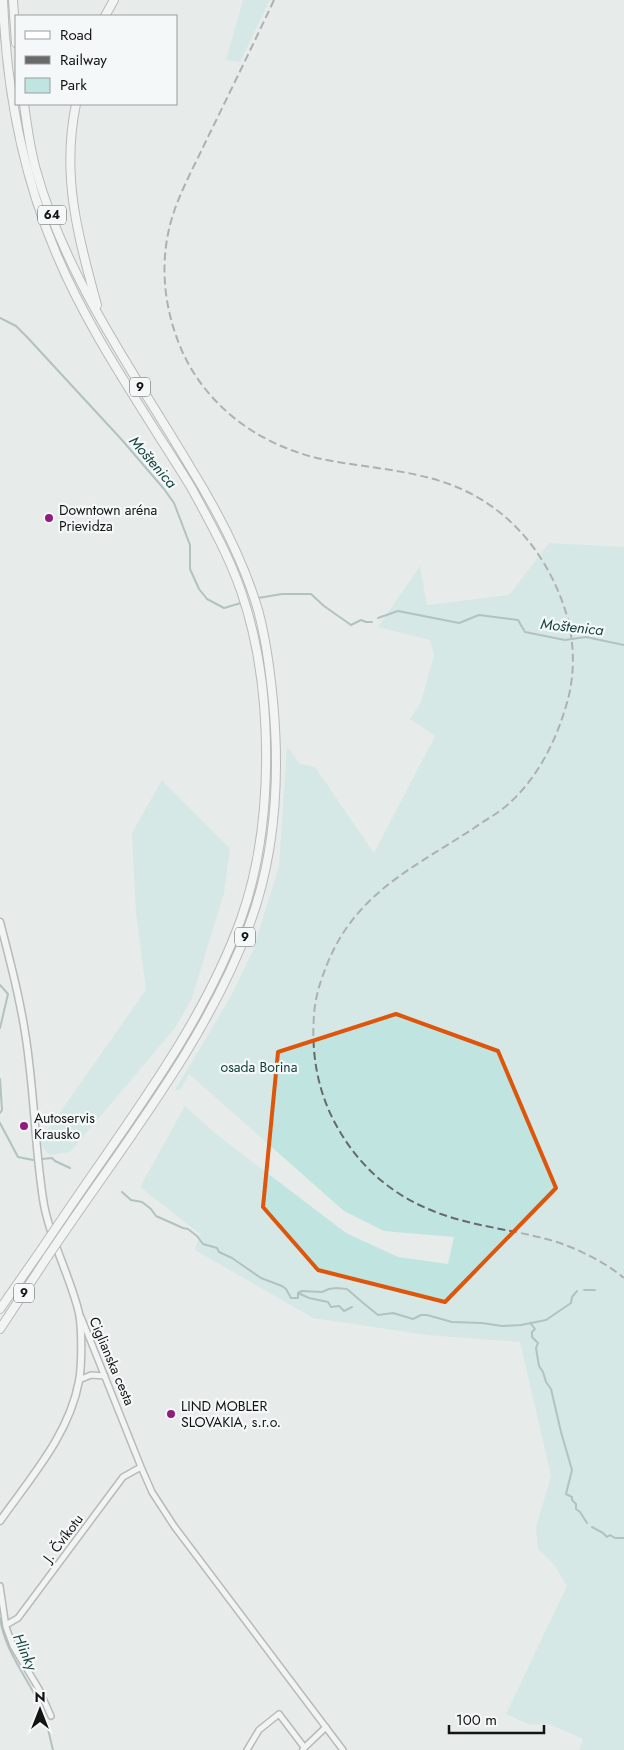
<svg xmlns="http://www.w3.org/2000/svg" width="624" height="1750" font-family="Jost,sans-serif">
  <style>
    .green { fill: #c0e5e0 }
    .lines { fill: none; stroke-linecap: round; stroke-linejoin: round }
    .stream { stroke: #6f918d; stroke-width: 2 }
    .minor-casing { stroke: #7b7f7e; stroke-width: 8 }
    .tertiary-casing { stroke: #7b7f7e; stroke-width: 9 }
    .primary-casing { stroke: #7b7f7e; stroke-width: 10 }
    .minor { stroke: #fff; stroke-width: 5 }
    .tertiary { stroke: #fff; stroke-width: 6 }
    .primary { stroke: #fff; stroke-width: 8 }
    .rail { stroke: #676a69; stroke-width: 2; stroke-dasharray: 8 4; stroke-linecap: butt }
    .primary-bridge-casing { stroke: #7b7f7e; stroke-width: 10; stroke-linecap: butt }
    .primary-bridge { stroke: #fff; stroke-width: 8 }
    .marked { fill: none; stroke: #dd560c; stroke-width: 4; stroke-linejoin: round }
    .poi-dot { fill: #911c7b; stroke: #f4f8f8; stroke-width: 2 }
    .labels { text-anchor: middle; stroke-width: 4.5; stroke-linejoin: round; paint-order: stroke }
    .shield { fill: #f4f8f8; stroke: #565958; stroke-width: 1 }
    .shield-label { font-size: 12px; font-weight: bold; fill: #131514 }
    .poi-label { font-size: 14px; fill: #131514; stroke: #f4f8f8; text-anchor: start }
    .park-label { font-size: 14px; fill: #0e3b37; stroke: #f4f8f8 }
    .street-label { font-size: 14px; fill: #131514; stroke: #f4f8f8 }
    .water-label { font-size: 15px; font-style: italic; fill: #184440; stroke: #f4f8f8 }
  </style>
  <rect width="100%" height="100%" fill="#e7ebea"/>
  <path class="green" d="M243,0H270L240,62L226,60Z
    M549,543L624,547V1750H579L583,1739L549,1724L531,1725L506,1714L567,1586L555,1566L538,1549L536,1527L551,1476L520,1342L427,1335L313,1318L195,1250L200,1234L140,1187L185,1106L216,1134L346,1233L398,1257L448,1264L454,1237L384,1231L344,1211L189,1074L180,1090H175L231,996L253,950L279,867L287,746L300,764L315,767L374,853L435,736L410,719L421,702L434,655L430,640L378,627L420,566L427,605L509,595Z
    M162,780L230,849L224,893L192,998L175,1028L70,1152L49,1155L39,1142L146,990L136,913L132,833Z"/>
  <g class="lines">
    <path class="stream" d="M0,318L16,326L27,337L122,440L164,489L174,503L190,545V569L199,589L207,599L224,608L241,603
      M258,598L282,594H311L324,606L351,625L361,620L366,622H372
      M378,618L398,611L459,623L479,615L518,620L525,632L565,640L586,637L624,645
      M0,985L8,994L0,1028
      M0,1079L2,1110L0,1113
      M0,1123L18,1157L33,1160
      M42,1159L52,1158L55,1161L70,1168
      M122,1192L131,1200L142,1202L151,1209L156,1216L183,1228L188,1229L197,1236L203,1244L217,1248L219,1252L232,1258L261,1278L282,1286L286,1289L291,1298H298V1293L302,1291L322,1292L329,1289L336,1288L347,1289L362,1302L378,1315L393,1313L413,1319L421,1315H427L452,1322L482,1323L502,1326L521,1325L546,1320L571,1303L572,1297L577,1291
      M584,1290H595
      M298,1293L309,1298L328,1302L331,1307L339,1306L344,1311L352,1307
      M531,1324L535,1329L532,1332V1337L538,1343L536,1348L539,1366L543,1372L546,1382L551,1389L561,1432L572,1470L566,1494L572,1497V1500L576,1504V1509L580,1512L587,1523
      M592,1527L603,1533L607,1537L610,1535L615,1538H624
      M0,1618C5,1654 32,1683 45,1716C48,1727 50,1739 53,1750"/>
    <defs>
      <path id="minor" d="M81,1317L141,1467L152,1492L174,1526L343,1750
        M79,1380L91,1375L105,1376
        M0,1586L6,1627L13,1646L39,1689L51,1716
        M6,1625L18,1618L123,1477L141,1467
        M303,1749L326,1727
        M247,1750L259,1730L279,1714L304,1747"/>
      <path id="tertiary" d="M0,922C12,968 24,1014 29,1062C35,1110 36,1158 44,1205C51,1242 70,1276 79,1313C82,1329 82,1364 79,1381C69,1435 31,1477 0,1521"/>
      <path id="primary" d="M3,0C6,86 22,173 56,253C83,318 123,379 160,438C171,455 182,472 192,489C210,522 229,556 241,591C274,687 275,823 241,919C202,1027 128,1121 64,1216
        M13,0L16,43
        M105,16L114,0
        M24,104C27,126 30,149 36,170C66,278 133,371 189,465C217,510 243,559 258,610C266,639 270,670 273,701C280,776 276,854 249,926C210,1032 136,1128 72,1221
        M76,104C61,175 78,237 97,305
        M0,1309L41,1250
        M0,1329L48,1256"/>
    </defs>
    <use href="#minor" class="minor-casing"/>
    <use href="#tertiary" class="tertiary-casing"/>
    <use href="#primary" class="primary-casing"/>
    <use href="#minor" class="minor"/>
    <use href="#tertiary" class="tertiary"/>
    <use href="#primary" class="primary"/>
    <path class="rail" d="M274,0C252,47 229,94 206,141C192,171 174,202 168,234C160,274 166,314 182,351C207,406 256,442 313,457C355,467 399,468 440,481C505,501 548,552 567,616C575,645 575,677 566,706C555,744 535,782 505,807C495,815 484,821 474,828C415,867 357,892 328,962C321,979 315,997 314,1015C311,1055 318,1095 339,1130C359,1165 389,1192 426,1208C468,1227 516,1229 560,1243C582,1251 606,1263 624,1278"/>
    <defs>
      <path id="primary-bridge" d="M41,1250L64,1216
        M48,1256L72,1221"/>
    </defs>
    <use href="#primary-bridge" class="primary-bridge-casing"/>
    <use href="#primary-bridge" class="primary-bridge"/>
  </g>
  <path d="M0 0H624V1750H0ZM396,1014L498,1051L556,1188L445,1302L318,1270L263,1207L278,1052Z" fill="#e7ebea" fill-opacity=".55" fill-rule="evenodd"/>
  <path class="marked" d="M396,1014L498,1051L556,1188L445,1302L318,1270L263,1207L278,1052Z"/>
  <g class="poi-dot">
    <circle cx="49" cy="518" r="5"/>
    <circle cx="24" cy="1126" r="5"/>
    <circle cx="171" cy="1414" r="5"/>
  </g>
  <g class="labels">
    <g class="shield">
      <rect x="38" y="205.5" width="28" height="19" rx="4"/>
      <rect x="130" y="377.5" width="20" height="19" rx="4"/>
      <rect x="235" y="927.5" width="20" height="19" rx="4"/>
      <rect x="14" y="1283.5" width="20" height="19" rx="4"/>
    </g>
    <g class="shield-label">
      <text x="52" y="219">64</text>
      <text x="140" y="391">9</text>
      <text x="245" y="941">9</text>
      <text x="24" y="1297">9</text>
    </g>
    <g class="poi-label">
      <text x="59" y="515">Downtown aréna<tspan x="59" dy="16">Prievidza</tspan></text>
      <text x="34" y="1123">Autoservis<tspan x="34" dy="16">Krausko</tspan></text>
      <text x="181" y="1411">LIND MOBLER<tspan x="181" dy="16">SLOVAKIA, s.r.o.</tspan></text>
    </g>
    <g class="park-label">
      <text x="259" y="1072">osada Borina</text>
    </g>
    <g class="street-label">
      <text transform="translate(112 1361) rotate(67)" y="5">Ciglianska cesta</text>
      <text transform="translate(63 1538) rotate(-53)" y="5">J. Čvíkotu</text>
    </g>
    <g class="water-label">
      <text transform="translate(153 462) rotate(49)" y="5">Moštenica</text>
      <text transform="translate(572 627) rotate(6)" y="5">Moštenica</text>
      <text transform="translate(25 1652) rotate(66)" y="5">Hlinky</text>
    </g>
  </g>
  <rect x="15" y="15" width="162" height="90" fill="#f4f8f8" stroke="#9a9d9d"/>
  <rect x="25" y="31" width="25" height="8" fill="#ffffff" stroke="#9a9d9d"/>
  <text x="60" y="40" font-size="15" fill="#131514">Road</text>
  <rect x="25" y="56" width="25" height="8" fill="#676a69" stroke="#9a9d9d"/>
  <text x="60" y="65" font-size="15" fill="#131514">Railway</text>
  <rect x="25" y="78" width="25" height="15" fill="#c0e5e0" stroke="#9a9d9d"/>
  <text x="60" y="90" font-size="15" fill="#131514">Park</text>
  <g transform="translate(40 1710)" stroke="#f4f8f8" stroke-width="4" paint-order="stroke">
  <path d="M0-4L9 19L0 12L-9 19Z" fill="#131514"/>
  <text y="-8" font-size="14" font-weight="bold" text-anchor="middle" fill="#131514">N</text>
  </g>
  <path d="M449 1725v8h95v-8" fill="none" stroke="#131514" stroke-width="2.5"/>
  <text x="456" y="1725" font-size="15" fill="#131514" stroke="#f4f8f8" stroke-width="4" paint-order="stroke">100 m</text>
</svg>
